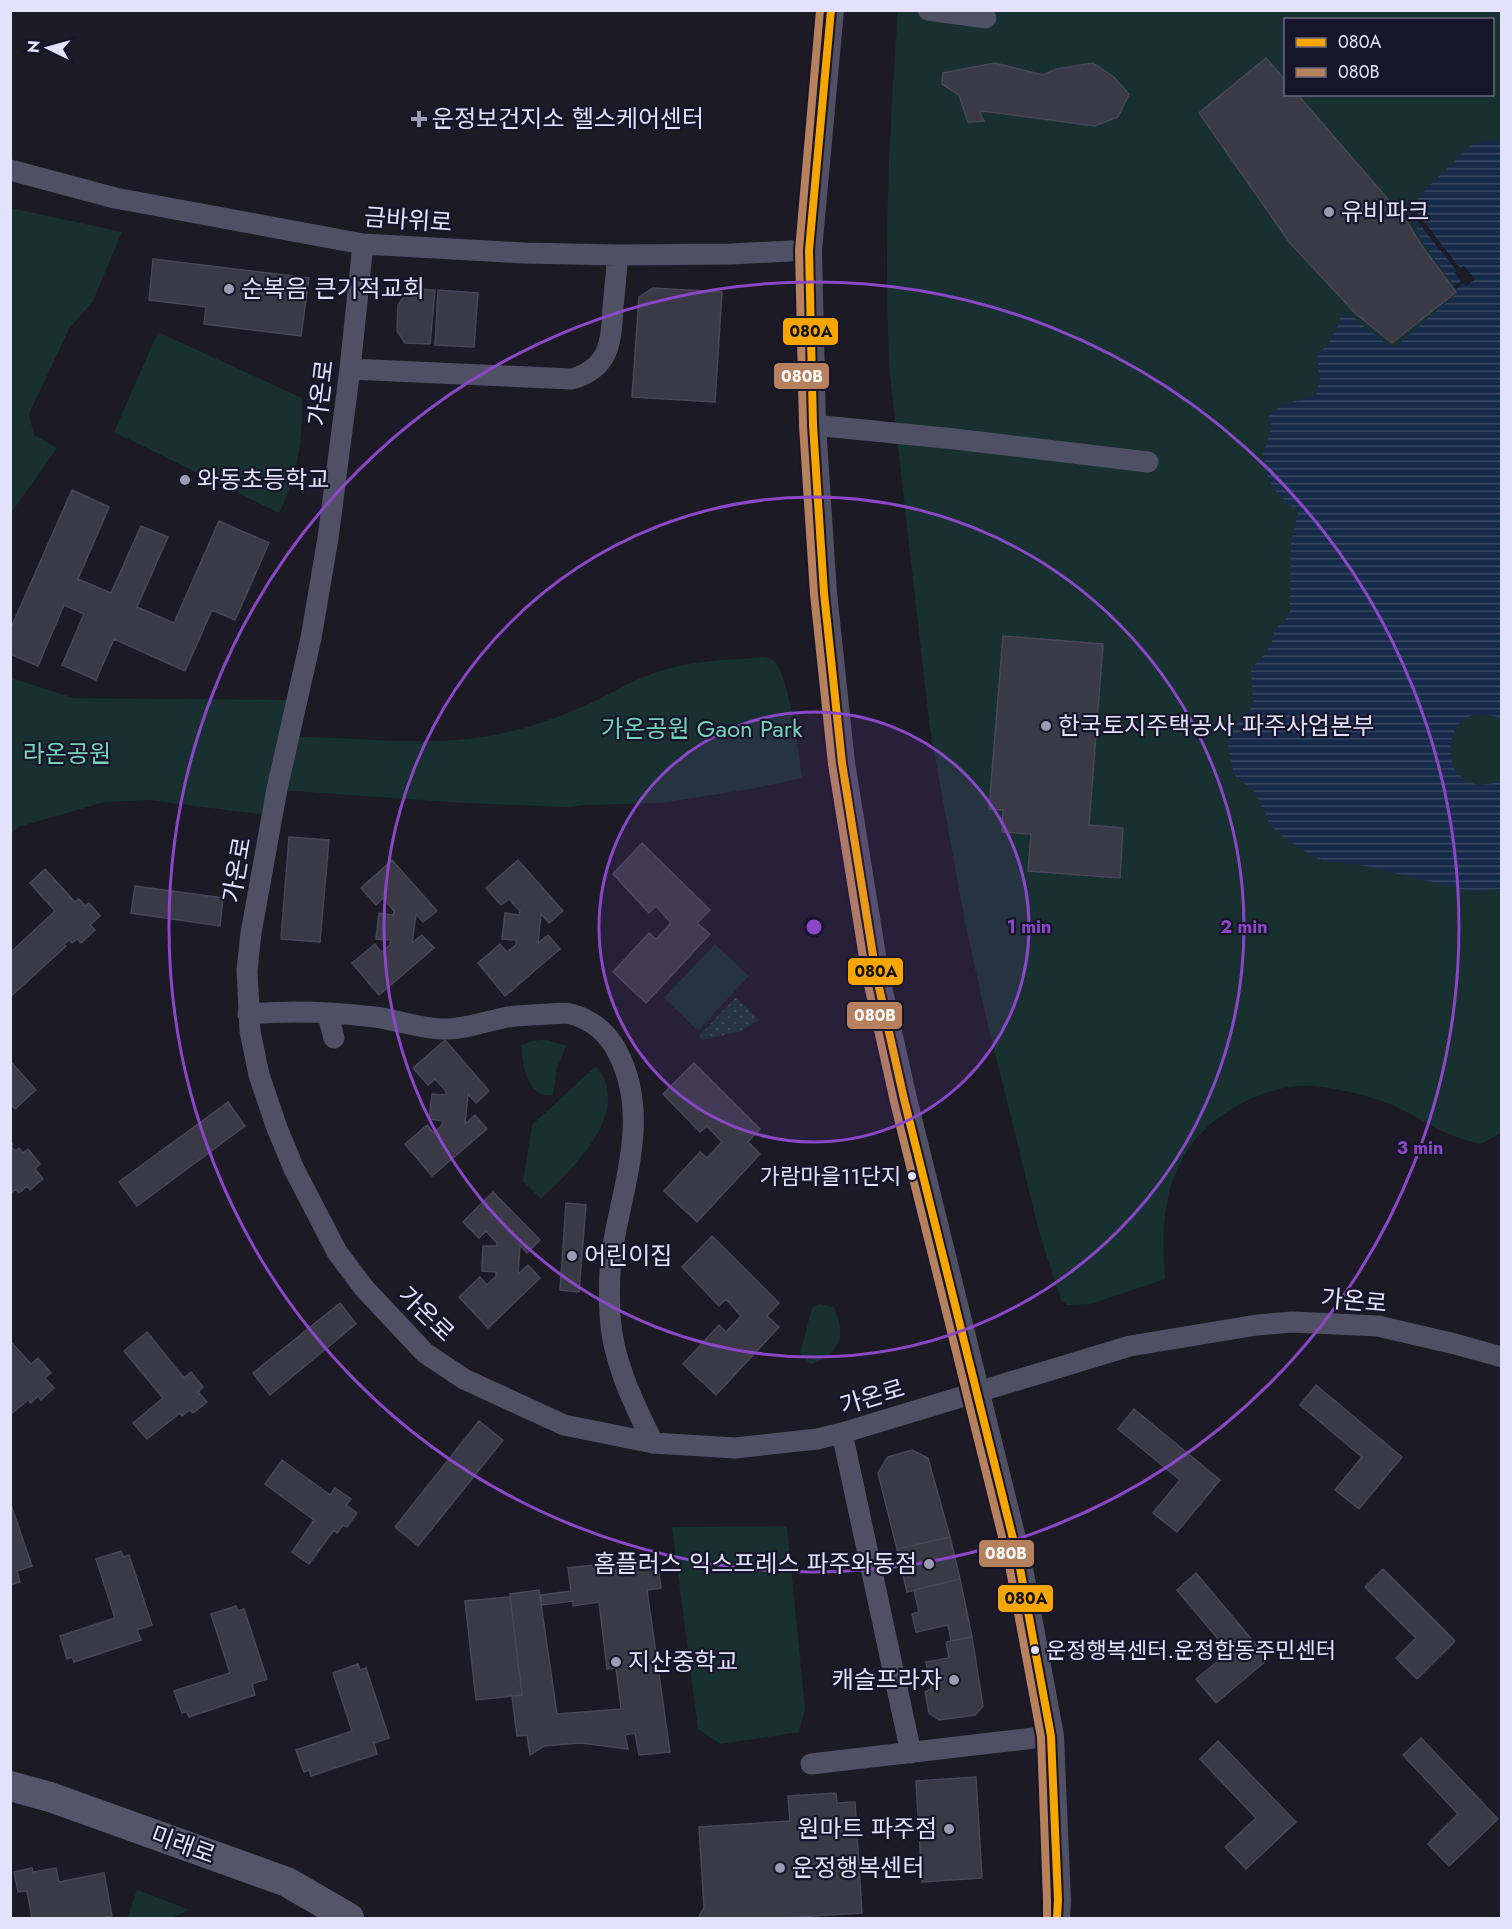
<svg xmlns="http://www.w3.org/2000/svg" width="1512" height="1929" font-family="Jost,'Noto Sans KR',sans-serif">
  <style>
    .green { fill: #18302f; fill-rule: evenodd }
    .garden { fill: url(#garden-dots) }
    .water { fill: url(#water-rules) }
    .pier { fill: #1b1a25 }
    .building { fill: #3a3946; stroke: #484657; stroke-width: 1.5 }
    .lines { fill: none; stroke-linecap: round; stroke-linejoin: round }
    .minor { stroke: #505064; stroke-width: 21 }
    .tertiary { stroke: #505064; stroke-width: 26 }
    .secondary { stroke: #54556a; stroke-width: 30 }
    .bus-1-casing { stroke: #17152a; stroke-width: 12 }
    .bus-2-casing { stroke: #17152a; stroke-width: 12 }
    .bus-1 { stroke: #f7a600; stroke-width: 8 }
    .bus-2 { stroke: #b6815c; stroke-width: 8 }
    .ring { fill: none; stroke: #8b47c8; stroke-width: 3 }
    .poi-dot { fill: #9d9bb0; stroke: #17152a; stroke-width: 2 }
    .bus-dot { fill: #e3e1fb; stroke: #17152a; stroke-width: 2 }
    .labels { text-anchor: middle; stroke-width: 4.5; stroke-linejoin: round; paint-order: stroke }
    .bus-label { font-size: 22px; fill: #e3e1fb; stroke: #17152a; text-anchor: end }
    .poi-label { font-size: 24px; fill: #e3e1fb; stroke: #17152a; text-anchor: start }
    .street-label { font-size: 24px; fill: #e3e1fb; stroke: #17152a }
    .park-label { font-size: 24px; fill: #74d5b8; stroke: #17152a }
    .centre { fill: #8b47c8; stroke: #17152a; stroke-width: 3 }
    .ring-label { font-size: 18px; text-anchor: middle; font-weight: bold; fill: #8b47c8; stroke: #17152a; stroke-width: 4.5; stroke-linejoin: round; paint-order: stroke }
    .line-badge { stroke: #17152a; stroke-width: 2 }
    .badge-label { font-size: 16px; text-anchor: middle; font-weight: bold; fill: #fff }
    .pale-badge-label { font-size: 16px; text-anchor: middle; font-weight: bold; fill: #111 }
  </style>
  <defs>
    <pattern id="garden-dots" width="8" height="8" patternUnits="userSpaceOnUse" patternTransform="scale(1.5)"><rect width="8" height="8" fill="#18302f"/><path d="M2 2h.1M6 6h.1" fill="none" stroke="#394e4e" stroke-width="1.8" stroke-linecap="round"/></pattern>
    <pattern id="water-rules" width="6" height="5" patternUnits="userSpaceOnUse" patternTransform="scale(1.5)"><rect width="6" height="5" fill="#162b49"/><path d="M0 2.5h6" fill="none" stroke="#384964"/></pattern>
  </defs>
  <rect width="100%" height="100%" fill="#1b1a25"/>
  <path class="green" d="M898,11H1501V1133L1481,1144C1471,1141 1460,1139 1451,1135C1430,1126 1410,1113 1390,1104C1370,1096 1336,1088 1314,1086C1290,1084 1266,1091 1244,1102C1170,1140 1159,1202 1165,1279L1090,1304L1067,1305L1061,1300L1040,1235L988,1026L966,927L930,730L890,376C883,254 889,132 898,11ZM1286,20H1492V94H1286Z
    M11,208L122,232L93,301L69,329L29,414L34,435L57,448L11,513Z
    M158,332L302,398C303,441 298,475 279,513L114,432Z
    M753,658C760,657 769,656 775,662C789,675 799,756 802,778L751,789L661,803L588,805L567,807L464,803L279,790L273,816L148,800L105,802L18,827L11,834L10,676L14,679L74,698L297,700L290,737C365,736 442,751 516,730C544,723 571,712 597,700C619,689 639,677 663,670C692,661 723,660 753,658Z
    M715,944L749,976L698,1031L664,998Z
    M540,1040H548L566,1046L557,1069L553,1095C528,1100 521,1064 522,1045L532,1041Z
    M596,1066C634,1111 573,1169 541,1199L523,1181L532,1125Z
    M819,1304L834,1307C847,1334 840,1356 810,1364L800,1353L812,1308Z
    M787,1526L805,1709L799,1732L721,1744L698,1729L672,1527Z
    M137,1890L190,1910L171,1918H127Z"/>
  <path class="garden" d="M736,997L759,1020L742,1031L702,1040L699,1036Z"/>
  <path class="water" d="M1487,140L1501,143V719C1435,689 1433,809 1501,780V889L1473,892L1366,866L1327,861L1316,858L1294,845L1279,834L1269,823L1256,793L1234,775L1228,746L1230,731L1251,708L1253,703L1251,669L1265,654L1271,644L1275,629L1285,621L1290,611L1291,542L1298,512L1277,493L1268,479L1263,454L1271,429L1269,416L1281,405L1316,395L1320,381L1317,355C1332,342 1335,332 1342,313L1350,315L1389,346L1395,347L1454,296L1456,293L1455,286L1421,240L1412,214L1413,208L1421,194L1470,146Z"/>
  <path class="pier" d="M1413,208L1460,268L1464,266L1475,279L1466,286L1463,283L1456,289L1454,287L1461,281L1455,273L1457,271L1409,211Z"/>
  <path class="building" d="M1266,58L1286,81V94H1297L1406,220L1420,243L1456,292L1392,343L1356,314L1290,243L1199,113Z
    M995,63L1043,75L1056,69L1093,63L1114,77L1129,94L1118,117L1095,126L982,111L980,113L984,121L968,122L959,95L942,84L943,73Z
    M153,259L309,278L301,336L204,324L206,307L149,300Z
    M653,288L722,292L715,402L632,397L639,297Z
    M409,289L435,290L430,344L405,343L397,331L398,305Z
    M438,290L478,293L474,347L435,345Z
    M72,490L109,507L78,579L111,593L141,526L168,537L137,607L174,623L219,521L269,543L235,620L212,610L185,671L114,639L96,680L62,665L84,614L64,605L38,666L10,654V630Z
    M1003,636L1103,644L1089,825L1123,828L1120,878L1028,871L1031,834L1002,832L1003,810L989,809Z
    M289,837L329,840L320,942L281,939Z
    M642,843L710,910L697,923L710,934L646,1003L613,972L649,933L656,939L671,923L656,906L649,913L613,874Z
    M392,860L437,911L423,922L416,914L412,943L422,935L434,948L379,995L352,963L375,944L381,952L390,945L391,940L376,939L379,913L393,915L394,911L383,898L376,905L361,888Z
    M518,860L563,911L549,923L541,914L538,943L548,935L560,949L505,996L478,963L500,944L507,952L516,945V940L502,939L505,913L519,915L520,911L509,899L501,905L486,888Z
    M45,869L75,902L79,899L85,906L89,903L100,916L90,925L95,930L81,943L77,939L72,943L69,940L64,944L66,946L10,997V953L55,911L30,883Z
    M135,886L223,898L220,926L131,913Z
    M445,1040L489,1091L476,1103L468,1094L465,1124L475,1115L487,1129L432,1176L405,1144L427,1125L434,1133L442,1125L443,1121L429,1119L432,1094L446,1095V1091L435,1079L428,1085L413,1068Z
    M10,1061L36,1090L15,1109L10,1103Z
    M694,1063L760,1129L748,1142L760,1154L697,1222L664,1191L700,1152L707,1158L722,1142L707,1126L700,1132L663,1094Z
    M228,1102L245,1126L137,1206L119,1182Z
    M10,1141L13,1145L11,1146L15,1151L19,1148L23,1153L28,1149L40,1164L35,1169L43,1179L30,1190L27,1186L19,1193L16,1189L10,1194Z
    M493,1192L540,1240L527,1253L520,1245L518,1274L528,1265L540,1278L488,1328L459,1297L480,1277L487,1285L496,1276V1272L482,1271V1265L483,1246H497V1243L486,1231L479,1238L463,1222Z
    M566,1203L586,1205L579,1292L560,1290Z
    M712,1236L779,1303L767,1316L779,1327L716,1395L683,1364L719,1325L726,1332L741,1316L726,1299L719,1306L682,1267Z
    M340,1303L356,1324L270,1395L253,1373Z
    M147,1332L184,1378L191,1372L203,1387L198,1392L207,1402L193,1413L190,1410L182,1416L180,1413L147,1439L133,1423L163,1398L124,1351Z
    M10,1341L31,1364L38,1358L51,1373L45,1378L54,1388L41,1400L38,1396L31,1403L28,1400L10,1415Z
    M1316,1385L1402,1457L1359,1509L1335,1490L1362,1457L1300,1405Z
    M1134,1409L1220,1480L1177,1532L1153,1513L1180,1480L1118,1429Z
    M479,1421L503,1440L418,1546L395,1527Z
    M912,1450L928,1458L950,1537L897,1549L878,1473L888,1457Z
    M282,1460L330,1495L335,1488L351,1499L346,1505L357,1513L347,1527L343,1525L337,1533L334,1530L309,1564L292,1552L314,1520L265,1484Z
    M10,1502L32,1566L17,1571L20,1582L10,1585Z
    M950,1537L960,1579L907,1592L897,1549Z
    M121,1551L123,1557L129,1555L152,1625L137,1630L141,1640L74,1662L72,1657L67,1659L60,1636L115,1618L96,1559Z
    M657,1558L661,1588L647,1590L670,1752L639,1755L635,1733L625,1735L628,1749L581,1743L544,1746L530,1755L527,1735L517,1736L512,1696L522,1695L510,1594L539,1590L557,1714L621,1709L616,1668L607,1669L599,1602L573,1606V1601L542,1605L541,1595L571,1591L568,1568Z
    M1383,1569L1455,1641L1417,1679L1396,1658L1416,1638L1365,1587Z
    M1196,1573L1268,1659L1216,1703L1196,1679L1229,1652L1177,1590Z
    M960,1579L972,1637L951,1641L948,1625L916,1632L912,1614L919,1612L914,1590Z
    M510,1597L522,1695L476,1700L465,1601Z
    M236,1606L238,1611L244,1609L267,1679L252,1684L255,1695L189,1717L187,1712L182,1713L174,1691L230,1673L211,1614Z
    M972,1637L983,1706L975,1715L939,1720L929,1713L925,1692L931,1689L926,1662L949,1658L946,1642Z
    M358,1664L360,1670L366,1668L389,1738L374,1743L377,1754L311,1776L309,1770L304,1772L296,1750L352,1731L333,1673Z
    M1421,1738L1498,1819L1449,1866L1428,1844L1458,1814L1403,1755Z
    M1218,1741L1296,1822L1246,1869L1225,1847L1256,1818L1200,1759Z
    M976,1777L982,1878L922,1882L916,1781Z
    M836,1793L837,1803L855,1802L862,1913L779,1918H698L704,1908L699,1827L790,1821L788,1796Z
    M32,1868L33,1872L56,1868L59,1882L104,1873L112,1916L99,1918H32L27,1891L18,1892L14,1872Z"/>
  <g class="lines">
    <path class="minor" d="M928,10L986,18
      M10,170L115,198L363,244L524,253L618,255L731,254L809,250
      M363,244L350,369L328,538L311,638L277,789L251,933L247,970L250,1031L259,1075L277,1128L294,1169L337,1252L364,1288L425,1353L464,1379L564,1425L653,1443L735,1448L817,1439L842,1433L1130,1346L1257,1325L1292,1322L1378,1326L1455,1344L1502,1357
      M350,369L572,379C610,368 611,342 613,307C615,290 616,272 618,255
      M813,425L955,439L1148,462
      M248,1014C290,1010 333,1012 375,1017C397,1020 419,1028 441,1029C463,1030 487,1021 508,1017C521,1015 535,1015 549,1014C556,1014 564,1012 571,1014C593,1020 608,1033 618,1053C651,1117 622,1186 612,1252C609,1273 609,1294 610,1315C612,1360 634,1404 653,1443
      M328,1015L334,1038
      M842,1433L911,1753
      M811,1764L1051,1736"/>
    <path class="tertiary" d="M831,10L809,250L813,425L824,593L842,763L876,974L904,1099L1019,1563L1051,1736L1058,1900L1057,1918"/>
    <path class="secondary" d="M10,1786L50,1797L287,1882L349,1918"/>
    <defs>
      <path id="bus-1" d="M831,10L809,250L813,425L824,593L842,763L876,974L904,1099L1019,1563L1051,1736L1058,1900L1057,1918"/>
      <path id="bus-2" d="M820,10L799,250L803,426L814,594L832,764L866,976L894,1102L1009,1565L1041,1737L1047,1900V1917"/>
    </defs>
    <use href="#bus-1" class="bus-1-casing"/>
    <use href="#bus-2" class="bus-2-casing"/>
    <use href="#bus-1" class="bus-1"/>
    <use href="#bus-2" class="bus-2"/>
  </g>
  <circle cx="814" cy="927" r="215" fill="#8b47c8" fill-opacity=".12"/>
  <g class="ring">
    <circle cx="814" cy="927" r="215"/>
    <circle cx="814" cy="927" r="430"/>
    <circle cx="814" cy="927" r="645"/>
  </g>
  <g class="poi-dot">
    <path d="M416 110h6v6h6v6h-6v6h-6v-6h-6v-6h6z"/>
    <circle cx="1329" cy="212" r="6"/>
    <circle cx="229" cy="289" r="6"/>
    <circle cx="185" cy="480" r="6"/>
    <circle cx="1046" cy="726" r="6"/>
    <circle cx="572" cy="1256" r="6"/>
    <circle cx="929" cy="1564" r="6"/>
    <circle cx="616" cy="1662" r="6"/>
    <circle cx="954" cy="1680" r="6"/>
    <circle cx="949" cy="1829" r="6"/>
    <circle cx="780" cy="1868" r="6"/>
  </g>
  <g class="bus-dot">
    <circle cx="912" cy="1176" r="5"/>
    <circle cx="1035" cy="1650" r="5"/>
  </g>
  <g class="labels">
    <g class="bus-label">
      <text x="901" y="1184">가람마을11단지</text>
      <text x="1046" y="1658" text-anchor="start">운정행복센터.운정합동주민센터</text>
    </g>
    <g class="poi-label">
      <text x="432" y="127">운정보건지소 헬스케어센터</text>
      <text x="1341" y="220">유비파크</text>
      <text x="241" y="297">순복음 큰기적교회</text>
      <text x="197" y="488">와동초등학교</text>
      <text x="1058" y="734">한국토지주택공사 파주사업본부</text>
      <text x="584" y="1264">어린이집</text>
      <text x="917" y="1572" text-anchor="end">홈플러스 익스프레스 파주와동점</text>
      <text x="628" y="1670">지산중학교</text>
      <text x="942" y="1688" text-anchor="end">캐슬프라자</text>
      <text x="937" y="1837" text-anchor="end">원마트 파주점</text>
      <text x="792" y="1876">운정행복센터</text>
    </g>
    <g class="street-label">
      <text transform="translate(408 220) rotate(4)" y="8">금바위로</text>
      <text transform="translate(321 393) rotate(-83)" y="8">가온로</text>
      <text transform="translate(237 870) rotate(-80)" y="8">가온로</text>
      <text transform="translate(1354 1301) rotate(5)" y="8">가온로</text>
      <text transform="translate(426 1314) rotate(44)" y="8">가온로</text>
      <text transform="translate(872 1397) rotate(-17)" y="8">가온로</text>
      <text transform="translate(183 1845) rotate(20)" y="8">미래로</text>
    </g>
    <g class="park-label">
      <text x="702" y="737">가온공원 Gaon Park</text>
      <text x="67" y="762">라온공원</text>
    </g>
  </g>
  <circle cx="814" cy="927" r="9" class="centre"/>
  <g class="ring-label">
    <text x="1029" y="933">1 min</text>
    <text x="1244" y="933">2 min</text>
    <text x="1420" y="1154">3 min</text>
  </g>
  <g class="line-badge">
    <rect x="782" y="317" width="57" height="29" rx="6" fill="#f7a600"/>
    <rect x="773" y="362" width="57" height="28" rx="6" fill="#b6815c"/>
    <rect x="847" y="957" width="57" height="29" rx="6" fill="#f7a600"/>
    <rect x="846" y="1001" width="57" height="29" rx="6" fill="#b6815c"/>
    <rect x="978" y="1539" width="57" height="29" rx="6" fill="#b6815c"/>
    <rect x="997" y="1584" width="57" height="29" rx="6" fill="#f7a600"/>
  </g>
  <g class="badge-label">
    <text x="802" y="382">080B</text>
    <text x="875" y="1021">080B</text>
    <text x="1006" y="1559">080B</text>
  </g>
  <g class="pale-badge-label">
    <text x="811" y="337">080A</text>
    <text x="876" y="977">080A</text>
    <text x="1026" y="1604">080A</text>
  </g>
  <rect width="1512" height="1929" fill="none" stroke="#e3e1fb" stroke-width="24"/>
  <rect x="1284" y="18" width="210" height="78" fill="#17152a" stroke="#69677e" stroke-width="1.5"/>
  <rect x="1296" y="38" width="30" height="9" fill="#f7a600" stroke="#69677e" stroke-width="1.5"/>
  <text x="1338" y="48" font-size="18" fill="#e3e1fb">080A</text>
  <rect x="1296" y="68" width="30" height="9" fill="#b6815c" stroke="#69677e" stroke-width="1.5"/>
  <text x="1338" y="78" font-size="18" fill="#e3e1fb">080B</text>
  <g transform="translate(48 48) rotate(275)" stroke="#17152a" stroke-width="4.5" paint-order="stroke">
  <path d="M0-4.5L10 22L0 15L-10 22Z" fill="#e3e1fb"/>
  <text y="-9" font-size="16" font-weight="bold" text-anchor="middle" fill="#e3e1fb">N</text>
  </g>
</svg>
